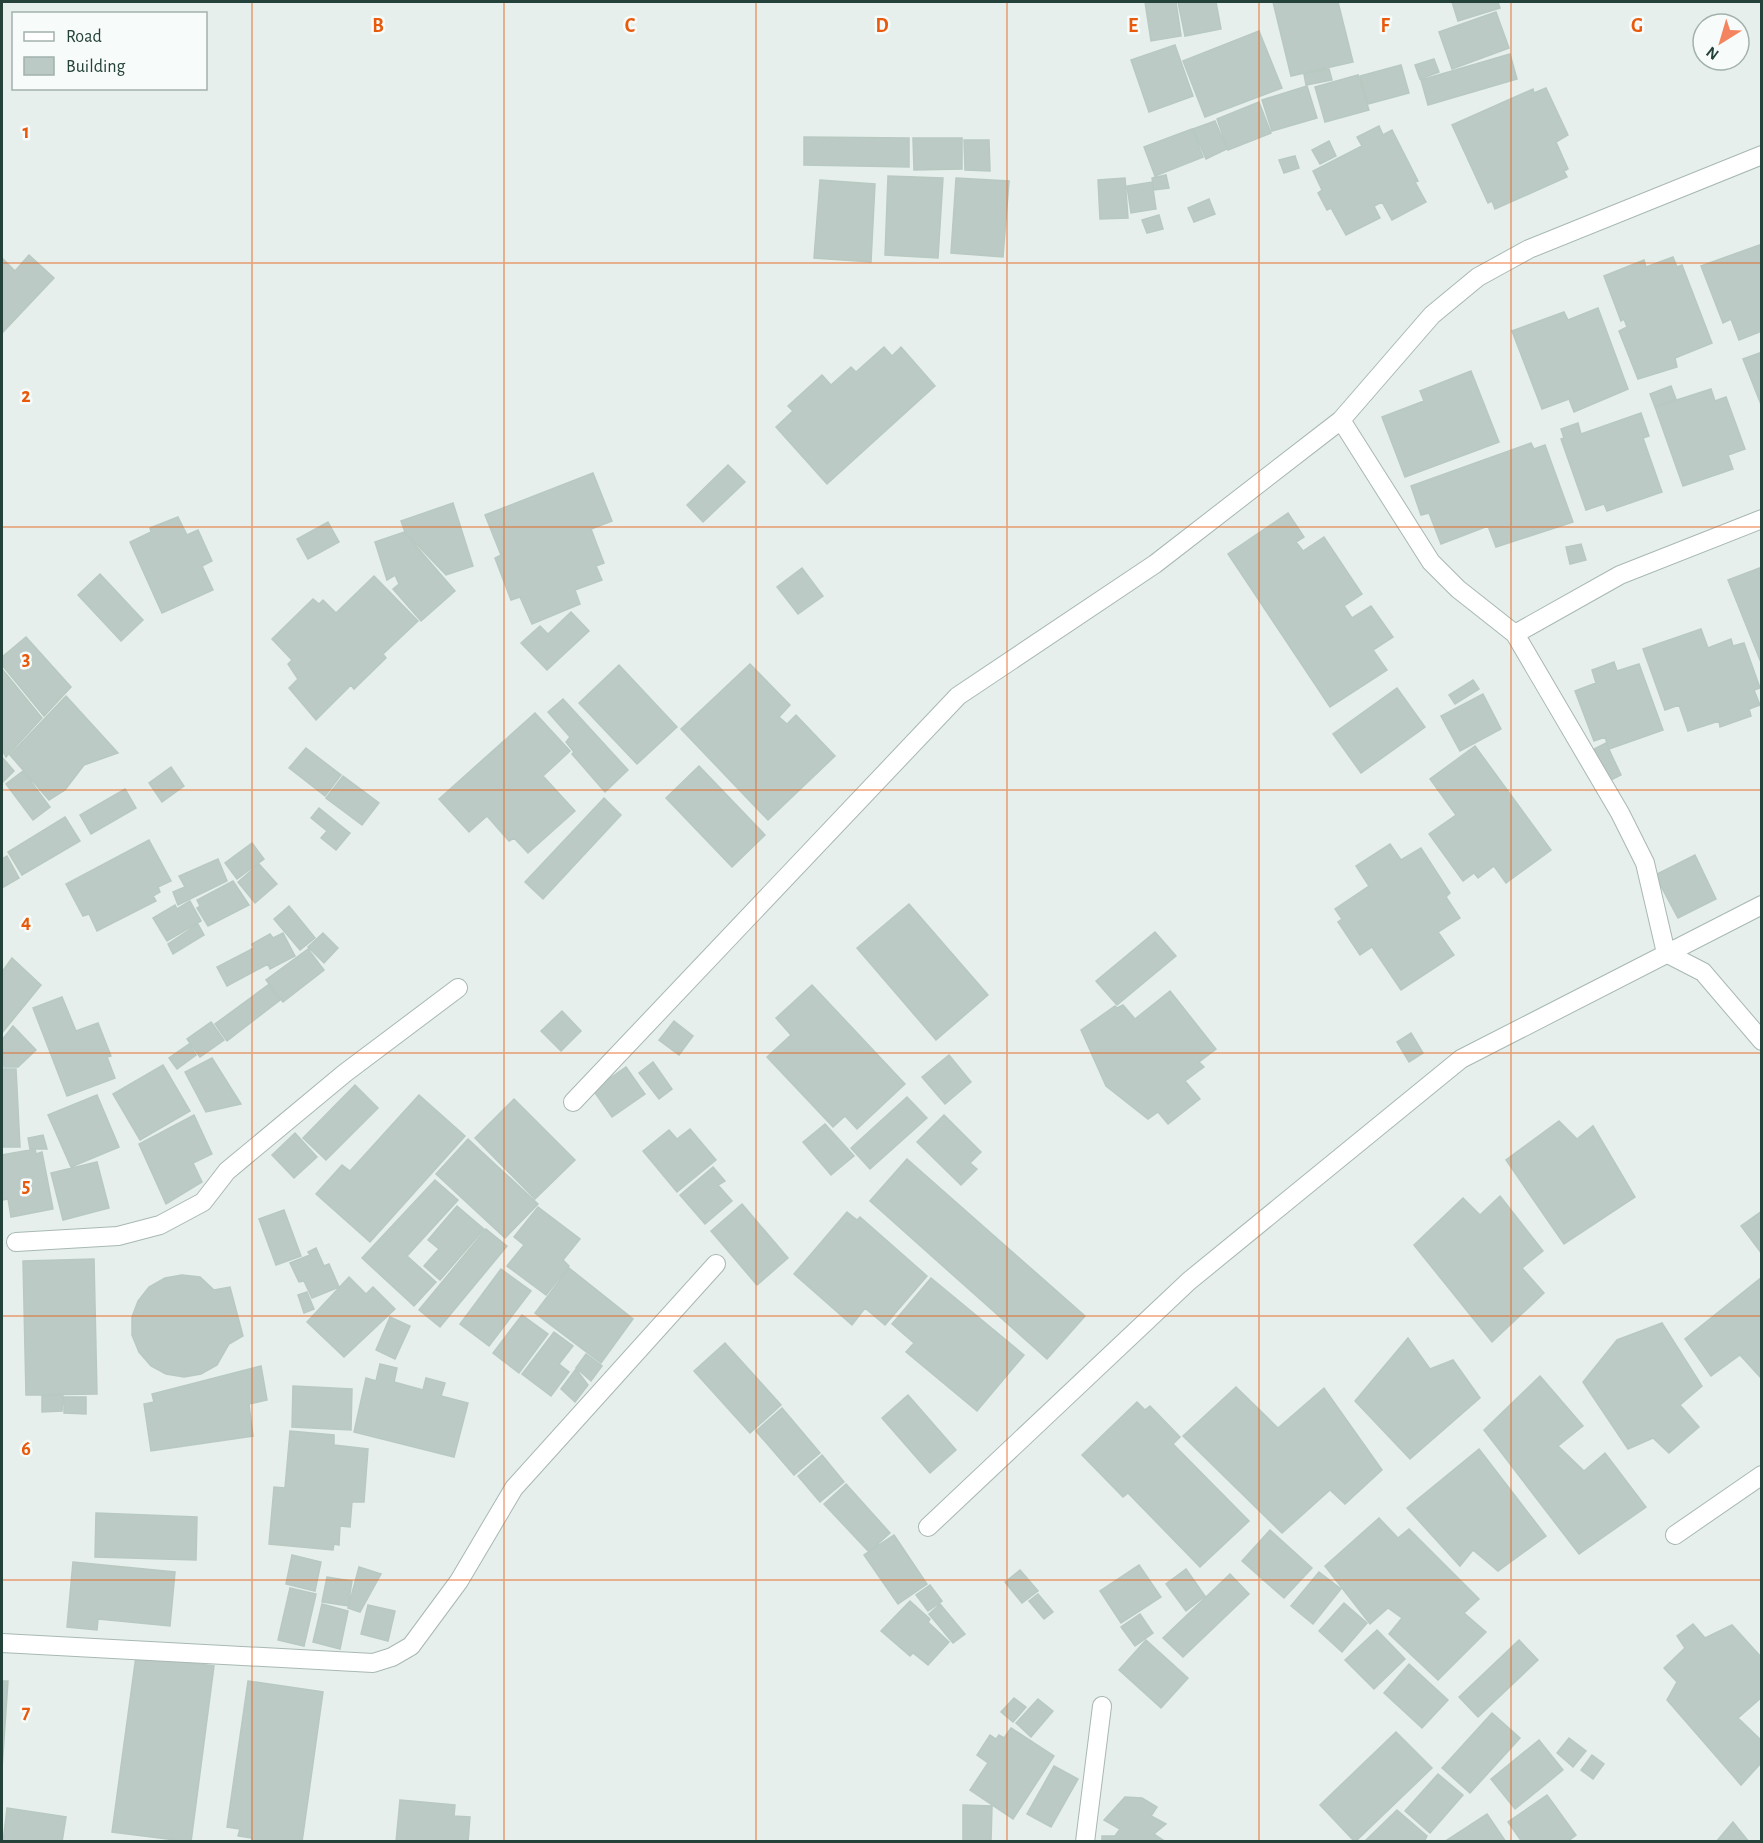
<svg xmlns="http://www.w3.org/2000/svg" width="1763" height="1843" font-family="'Alegreya Sans',sans-serif">
  <style>
    .building { fill: #bbcac4; stroke: #b8c9c2; stroke-width: 1.5 }
    .lines { fill: none; stroke-linecap: round; stroke-linejoin: round }
    .minor-casing { stroke: #a8b8b2; stroke-width: 20 }
    .minor { stroke: #fff; stroke-width: 18 }
    .grid { fill: none; stroke: #e8590c; stroke-width: 1.5; stroke-opacity: 0.55 }
    .grid-label { font-size: 20px; text-anchor: middle; font-weight: bold; fill: #e8590c; stroke: #f7fbf9; stroke-width: 5; stroke-linejoin: round; paint-order: stroke }
  </style>
  <rect width="100%" height="100%" fill="#e6efeb"/>
  <path class="building" d="M1145,2H1176L1181,36L1151,41Z
    M1178,2H1216L1221,29L1185,36Z
    M1273,2H1338L1353,62L1291,76Z
    M1452,2H1498L1500,8L1458,21Z
    M1496,12L1509,48L1452,69L1439,32Z
    M1259,31L1282,88L1205,117L1183,61Z
    M1175,45L1193,96L1149,112L1131,60Z
    M1510,54L1517,79L1428,105L1421,80Z
    M1434,59L1439,72L1420,79L1415,65Z
    M1401,65L1409,93L1368,104L1360,76Z
    M1329,69L1332,80L1306,85L1304,74Z
    M1358,75L1369,110L1325,122L1315,87Z
    M1307,86L1317,118L1272,131L1262,100Z
    M1546,88L1568,135L1556,142L1568,169L1564,171L1567,177L1495,209L1492,201L1488,203L1452,125L1533,89L1534,93Z
    M1259,102L1271,133L1228,150L1217,119Z
    M1215,121L1227,149L1206,159L1193,129Z
    M1379,126L1383,135L1392,130L1418,181L1415,182L1426,202L1392,220L1382,202L1374,206L1380,218L1346,235L1331,208L1327,210L1318,193L1322,190L1313,171L1362,146L1357,137Z
    M1192,129L1203,157L1155,176L1144,147Z
    M804,137L909,138V167L804,165Z
    M913,138H962V169L914,170Z
    M964,140H989L990,171L965,170Z
    M1329,141L1336,156L1320,164L1312,150Z
    M1295,156L1299,168L1284,173L1279,160Z
    M1166,175L1169,188L1154,190L1152,178Z
    M888,176L943,178L938,258L885,255Z
    M956,178L1009,181L1003,257L951,253Z
    M1125,178L1128,218L1100,219L1098,180Z
    M820,180L875,184L871,262L814,258Z
    M1152,182L1156,209L1131,213L1127,186Z
    M1209,199L1215,214L1194,222L1188,208Z
    M1159,215L1163,229L1147,233L1142,220Z
    M1762,244V331L1739,340L1731,319L1723,323L1701,266Z
    M29,255L54,278L2,333V258L15,271Z
    M1673,257L1677,267L1682,265L1712,343L1675,358L1677,367L1638,379L1619,331L1627,327L1624,319L1621,321L1604,276L1644,260L1646,267Z
    M1598,308L1628,389L1574,412L1569,399L1542,409L1512,331L1564,312L1568,320Z
    M884,347L892,356L901,347L935,386L827,484L776,427L793,411L788,406L822,375L831,385L851,367L856,372Z
    M1762,352V407L1743,359Z
    M1471,371L1499,442L1405,477L1382,417L1424,401L1420,391Z
    M1671,386L1676,399L1655,407L1650,394Z
    M1711,389L1715,401L1726,397L1745,449L1728,455L1733,469L1683,486L1655,407Z
    M1641,413L1649,436L1643,438L1662,492L1607,511L1604,504L1586,510L1561,439L1564,438L1561,429L1578,423L1581,434Z
    M1531,443L1534,449L1545,445L1573,522L1496,547L1488,526L1441,544L1429,513L1421,515L1411,486Z
    M728,465L745,482L703,522L687,505Z
    M593,473L612,521L591,529L604,563L596,566L602,580L575,590L580,604L532,624L520,597L511,600L495,558L501,555L485,515Z
    M453,503L473,566L446,575L405,532L401,521Z
    M1288,513L1304,537L1296,542L1303,551L1324,537L1362,594L1344,606L1352,618L1371,606L1393,637L1373,650L1387,670L1330,707L1228,554Z
    M178,517L187,535L198,530L212,561L202,566L213,590L162,613L130,542L151,532L150,528Z
    M328,522L339,542L308,559L297,539Z
    M404,532L455,591L421,621L393,589L399,584L395,575L387,580L375,542Z
    M1581,544L1586,560L1570,564L1566,547Z
    M1762,567V665L1728,580Z
    M802,568L823,596L798,614L777,587Z
    M100,574L143,620L121,641L78,595Z
    M374,576L418,621L383,654L386,658L354,689L351,685L316,720L289,688L298,679L288,664L292,660L272,639L313,599L319,604L323,600L336,613Z
    M571,612L589,631L547,670L521,643L540,626L548,634Z
    M1701,629L1708,648L1731,639L1733,646L1744,643L1760,688L1754,690L1760,705L1749,709L1751,716L1720,727L1719,721L1688,731L1679,705L1665,710L1643,649Z
    M26,637L71,687L44,716L2,665V657Z
    M1614,662L1617,671L1639,664L1663,730L1609,749L1605,737L1594,741L1575,691L1596,683L1592,670Z
    M750,664L790,705L779,717L787,724L796,715L835,756L768,820L681,729Z
    M619,665L677,727L637,764L579,703Z
    M2,669L42,718L6,757L2,750Z
    M1473,680L1479,689L1455,704L1449,695Z
    M1397,688L1425,727L1361,773L1333,734Z
    M1483,694L1501,729L1460,751L1441,716Z
    M66,696L118,753L84,765L65,790L49,800L10,755Z
    M563,699L628,770L605,792L572,754L574,752L566,742L570,737L548,712Z
    M535,713L570,751L543,776L575,811L528,853L514,838L509,841L487,816L469,832L439,799Z
    M1606,743L1621,775L1609,781L1594,749Z
    M1475,746L1551,850L1506,883L1494,866L1478,878L1474,873L1463,881L1429,834L1456,815L1430,779Z
    M306,748L341,775L325,796L289,768Z
    M2,757L14,771L2,783Z
    M699,766L765,835L732,867L666,798Z
    M171,767L184,786L162,802L149,783Z
    M23,771L50,807L33,820L6,784Z
    M343,776L379,803L362,825L326,798Z
    M125,789L136,808L91,834L80,815Z
    M604,798L621,815L543,899L525,882Z
    M319,808L350,833L336,850L321,838L327,831L311,818Z
    M65,817L80,841L22,875L8,852Z
    M149,840L171,881L158,887L160,892L153,896L156,901L97,931L89,914L83,916L66,884Z
    M252,843L264,859L237,879L225,863Z
    M1390,844L1401,860L1421,848L1450,893L1446,897L1460,918L1438,932L1454,955L1401,990L1372,947L1360,955L1338,922L1342,919L1335,909L1369,886L1356,866Z
    M1695,855L1716,899L1678,918L1655,875Z
    M7,856L19,878L2,888V859Z
    M218,859L227,881L178,905L173,892L185,887L179,876Z
    M259,864L277,884L255,903L238,882Z
    M233,881L249,905L208,926L197,908L200,906L197,900Z
    M190,901L201,921L167,941L153,918L175,905L177,909Z
    M909,904L988,995L936,1040L857,948Z
    M289,906L315,938L300,950L274,919Z
    M198,924L204,935L173,954L168,944Z
    M1155,932L1176,956L1117,1005L1096,981Z
    M283,933L295,956L270,969L268,964L227,986L217,967L254,948L252,944L270,934L273,938Z
    M323,933L338,948L324,963L308,947Z
    M308,949L324,970L283,1002L266,980Z
    M12,958L41,985L2,1033V972Z
    M268,985L280,1000L227,1041L215,1024Z
    M812,985L905,1084L857,1129L845,1116L833,1127L767,1057L791,1035L776,1018Z
    M1170,991L1216,1049L1199,1062L1204,1067L1185,1081L1200,1099L1168,1124L1158,1112L1148,1119L1106,1086L1081,1030L1115,1006L1117,1008L1123,1005L1135,1019Z
    M62,997L76,1031L98,1023L111,1056L107,1057L115,1078L67,1096L33,1008Z
    M562,1011L581,1031L561,1051L541,1031Z
    M674,1021L693,1036L679,1055L659,1040Z
    M211,1022L224,1040L200,1057L187,1039Z
    M13,1026L36,1050L18,1067H4L2,1040Z
    M1411,1033L1423,1053L1409,1062L1397,1042Z
    M189,1044L196,1055L177,1069L169,1058Z
    M949,1055L971,1082L945,1104L922,1077Z
    M212,1058L241,1104L206,1112L185,1072Z
    M653,1062L672,1089L659,1099L639,1073Z
    M163,1065L190,1111L140,1140L113,1094Z
    M626,1067L645,1094L612,1117L593,1090Z
    M2,1069H16L20,1147H2Z
    M355,1085L378,1108L326,1160L303,1138Z
    M97,1095L119,1147L71,1167L48,1115Z
    M419,1095L465,1136L370,1242L316,1194L342,1165L350,1171Z
    M907,1097L927,1118L870,1169L851,1148Z
    M514,1099L575,1160L535,1199L475,1138Z
    M194,1115L212,1154L193,1163L202,1182L166,1204L139,1144Z
    M944,1115L981,1152L970,1163L977,1169L961,1185L917,1142Z
    M1559,1121L1577,1139L1593,1126L1635,1197L1564,1244L1506,1160Z
    M825,1124L854,1156L831,1175L803,1142Z
    M690,1129L716,1160L677,1192L643,1151L669,1130L677,1139Z
    M295,1133L317,1157L294,1178L272,1155Z
    M43,1135L47,1149H30L28,1138Z
    M468,1139L538,1204L505,1238L436,1174Z
    M35,1149L36,1154L42,1152L53,1209L11,1217L8,1199L2,1200V1155Z
    M907,1159L1085,1316L1047,1359L870,1201Z
    M97,1162L109,1208L63,1220L51,1173Z
    M713,1167L725,1181L718,1185L732,1201L705,1224L680,1195Z
    M435,1180L458,1200L407,1256L436,1282L414,1306L362,1258Z
    M1500,1196L1543,1251L1522,1268L1544,1293L1492,1342L1414,1245L1463,1198L1480,1215Z
    M742,1204L788,1258L757,1285L711,1231Z
    M457,1206L484,1229L440,1280L424,1266L439,1249L428,1240Z
    M538,1207L580,1239L563,1260L569,1266L546,1295L507,1266L524,1245L514,1237Z
    M284,1210L301,1256L276,1265L259,1219Z
    M1762,1211V1254L1741,1226Z
    M847,1212L857,1220L860,1217L927,1276L885,1325L865,1308L852,1325L794,1274Z
    M486,1229L507,1246L440,1327L419,1310Z
    M316,1248L324,1266L329,1264L339,1287L312,1298L304,1281L299,1282L290,1263L310,1255L308,1252Z
    M94,1259L97,1394L26,1395L23,1261Z
    M569,1268L633,1319L601,1363L535,1313Z
    M501,1269L531,1291L489,1346L460,1324Z
    M182,1275L200,1277L214,1290L230,1287L243,1336L229,1344L217,1365L201,1374L184,1377L166,1374L151,1366L139,1352L132,1335V1317L138,1301L149,1287L165,1278Z
    M349,1277L366,1294L373,1287L395,1309L344,1357L307,1322Z
    M1762,1277V1379L1740,1355L1711,1376L1685,1339Z
    M931,1278L1024,1355L977,1411L906,1352L914,1343L892,1324Z
    M307,1292L314,1309L304,1313L298,1295Z
    M522,1315L548,1334L519,1373L493,1353Z
    M390,1317L410,1326L395,1359L376,1350Z
    M1662,1323L1702,1386L1680,1405L1699,1427L1669,1453L1653,1438L1628,1449L1583,1382L1617,1340Z
    M554,1332L573,1346L559,1364L569,1372L551,1396L522,1374Z
    M1408,1338L1430,1369L1453,1360L1480,1398L1410,1459L1355,1401Z
    M725,1343L781,1405L750,1433L694,1371Z
    M586,1354L602,1366L591,1381L576,1368Z
    M380,1364L397,1368L394,1382L423,1390L426,1378L445,1383L441,1396L468,1403L454,1457L354,1432L366,1378L376,1381Z
    M261,1366L267,1400L249,1404L253,1436L151,1451L144,1404L154,1402L152,1394Z
    M576,1369L588,1385L575,1402L561,1389Z
    M1540,1376L1583,1426L1558,1446L1584,1471L1605,1453L1646,1507L1579,1554L1484,1430Z
    M293,1386L352,1389L351,1430L292,1427Z
    M1236,1387L1278,1428L1324,1388L1382,1470L1345,1504L1330,1490L1282,1533L1183,1436Z
    M42,1395H63L62,1411L42,1412Z
    M908,1395L956,1450L930,1473L882,1418Z
    M64,1397H86V1414L64,1413Z
    M1137,1402L1145,1410L1150,1406L1180,1437L1173,1444L1249,1521L1200,1567L1128,1493L1123,1497L1082,1455Z
    M782,1408L820,1453L794,1475L756,1431Z
    M290,1431L334,1435V1445L368,1449L364,1502H352L350,1527L340,1526L339,1545L334,1544L333,1550L269,1544L274,1487L285,1488Z
    M1479,1449L1546,1536L1498,1571L1473,1550L1460,1566L1407,1508Z
    M822,1455L844,1482L820,1502L798,1476Z
    M846,1484L890,1533L869,1552L824,1504Z
    M96,1513L197,1517L196,1560L95,1557Z
    M1379,1518L1398,1538L1409,1529L1479,1599L1464,1613L1486,1632L1438,1680L1389,1634L1402,1618L1388,1608L1370,1624L1325,1566Z
    M1270,1530L1312,1568L1284,1598L1242,1561Z
    M894,1535L927,1584L898,1604L864,1555Z
    M292,1555L321,1562L315,1591L286,1584Z
    M73,1562L175,1572L170,1626L98,1619L97,1630L67,1627Z
    M1139,1565L1161,1597L1121,1623L1100,1591Z
    M359,1567L381,1574L360,1612L348,1608Z
    M1186,1569L1205,1596L1186,1611L1166,1584Z
    M1020,1570L1038,1591L1022,1603L1005,1582Z
    M1319,1572L1341,1589L1313,1624L1291,1606Z
    M1230,1574L1249,1594L1183,1657L1163,1638Z
    M327,1577L352,1581L348,1606L322,1602Z
    M930,1585L942,1601L928,1611L916,1595Z
    M290,1588L316,1594L304,1646L278,1640Z
    M1038,1594L1053,1612L1044,1619L1029,1601Z
    M910,1601L930,1619L928,1622L949,1642L928,1665L913,1653L910,1656L881,1631Z
    M1344,1603L1367,1623L1342,1652L1319,1631Z
    M322,1604L348,1611L340,1649L313,1642Z
    M940,1604L965,1634L953,1643L929,1614Z
    M368,1605L395,1611L388,1641L361,1634Z
    M1140,1614L1153,1633L1135,1646L1121,1627Z
    M1693,1624L1705,1638L1732,1625L1762,1658V1697L1738,1718L1762,1741V1762L1741,1785L1667,1700L1677,1682L1664,1668L1685,1648L1677,1636Z
    M1377,1630L1405,1659L1374,1689L1345,1660Z
    M1146,1640L1188,1678L1161,1708L1119,1670Z
    M1519,1640L1538,1660L1478,1717L1459,1697Z
    M136,1656L214,1666L191,1842L112,1832Z
    M1409,1664L1448,1700L1422,1728L1384,1693Z
    M2,1681H8L2,1769Z
    M248,1681L323,1692L302,1842H252V1838L238,1836L240,1829L227,1827Z
    M1014,1698L1026,1707L1013,1722L1001,1712Z
    M1038,1699L1053,1711L1031,1737L1016,1723Z
    M1492,1713L1520,1738L1470,1793L1442,1768Z
    M1011,1728L1054,1756L1013,1819L970,1790L988,1763L977,1755L990,1735L996,1739L999,1735L1004,1738Z
    M1396,1732L1432,1768L1355,1842L1320,1805Z
    M1569,1738L1586,1751L1573,1767L1557,1753Z
    M1539,1740L1563,1770L1515,1809L1491,1779Z
    M1592,1755L1604,1764L1593,1779L1581,1770Z
    M1054,1766L1078,1779L1051,1827L1027,1814Z
    M1438,1774L1463,1795L1430,1833L1405,1811Z
    M1547,1795L1576,1835L1567,1842H1522L1508,1822Z
    M1125,1797L1142,1798L1157,1807L1151,1816L1166,1824L1154,1834L1166,1842H1102V1836H1115L1120,1829L1104,1820Z
    M400,1800L455,1805L454,1816L470,1817L468,1842H396Z
    M963,1805L992,1806L991,1842H963Z
    M7,1808L66,1817L62,1842H3Z
    M1397,1810L1427,1836L1424,1842H1364Z
    M1487,1814L1506,1842H1444Z
    M1733,1822L1749,1842H1716Z"/>
  <g class="lines">
    <defs>
      <path id="minor" d="M1341,420L1431,562L1458,589L1515,634L1620,813L1645,863L1666,953L1703,972L1762,1041
        M1515,634L1620,575L1762,519
        M573,1102L958,696L1155,564L1341,420L1432,315L1478,277L1529,249L1762,155
        M16,1242L118,1236L160,1225L203,1202L227,1171L345,1073L458,988
        M928,1527L1189,1281L1461,1059L1762,905
        M1675,1535L1762,1475
        M2,1643L373,1663L392,1657L411,1646L459,1581L514,1488L716,1264
        M1085,1842L1102,1706"/>
    </defs>
    <use href="#minor" class="minor-casing"/>
    <use href="#minor" class="minor"/>
  </g>
  <path class="grid" d="M252,2V1842M504,2V1842M756,2V1842M1007,2V1842M1259,2V1842M1511,2V1842M2,263H1762M2,527H1762M2,790H1762M2,1053H1762M2,1316H1762M2,1580H1762"/>
  <g class="grid-label">
    <text x="378" y="32">B</text>
    <text x="630" y="32">C</text>
    <text x="882" y="32">D</text>
    <text x="1133" y="32">E</text>
    <text x="1385" y="32">F</text>
    <text x="1637" y="32">G</text>
    <text x="26" y="138">1</text>
    <text x="26" y="402">2</text>
    <text x="26" y="665">3</text>
    <text x="26" y="928">4</text>
    <text x="26" y="1192">5</text>
    <text x="26" y="1455">6</text>
    <text x="26" y="1718">7</text>
  </g>
  <rect width="1763" height="1843" fill="none" stroke="#24423a" stroke-width="6"/>
  <rect x="12" y="12" width="195" height="78" fill="#f7fbf9" stroke="#a3b1ad" stroke-width="1.5"/>
  <rect x="24" y="32" width="30" height="9" fill="#ffffff" stroke="#a3b1ad" stroke-width="1.5"/>
  <text x="66" y="42" font-size="18" fill="#24423a">Road</text>
  <rect x="24" y="57" width="30" height="18" fill="#bbcac4" stroke="#a3b1ad" stroke-width="1.5"/>
  <text x="66" y="72" font-size="18" fill="#24423a">Building</text>
  <g transform="translate(1721 42) rotate(217)"><circle r="28" fill="#f7fbf9" stroke="#a3b1ad" stroke-width="1.5"/>
  <path d="M0-4.5L10 22L0 15L-10 22Z" fill="#f4845f"/>
  <text y="-9" font-size="16" font-weight="bold" text-anchor="middle" fill="#24423a">N</text>
  </g>
</svg>
